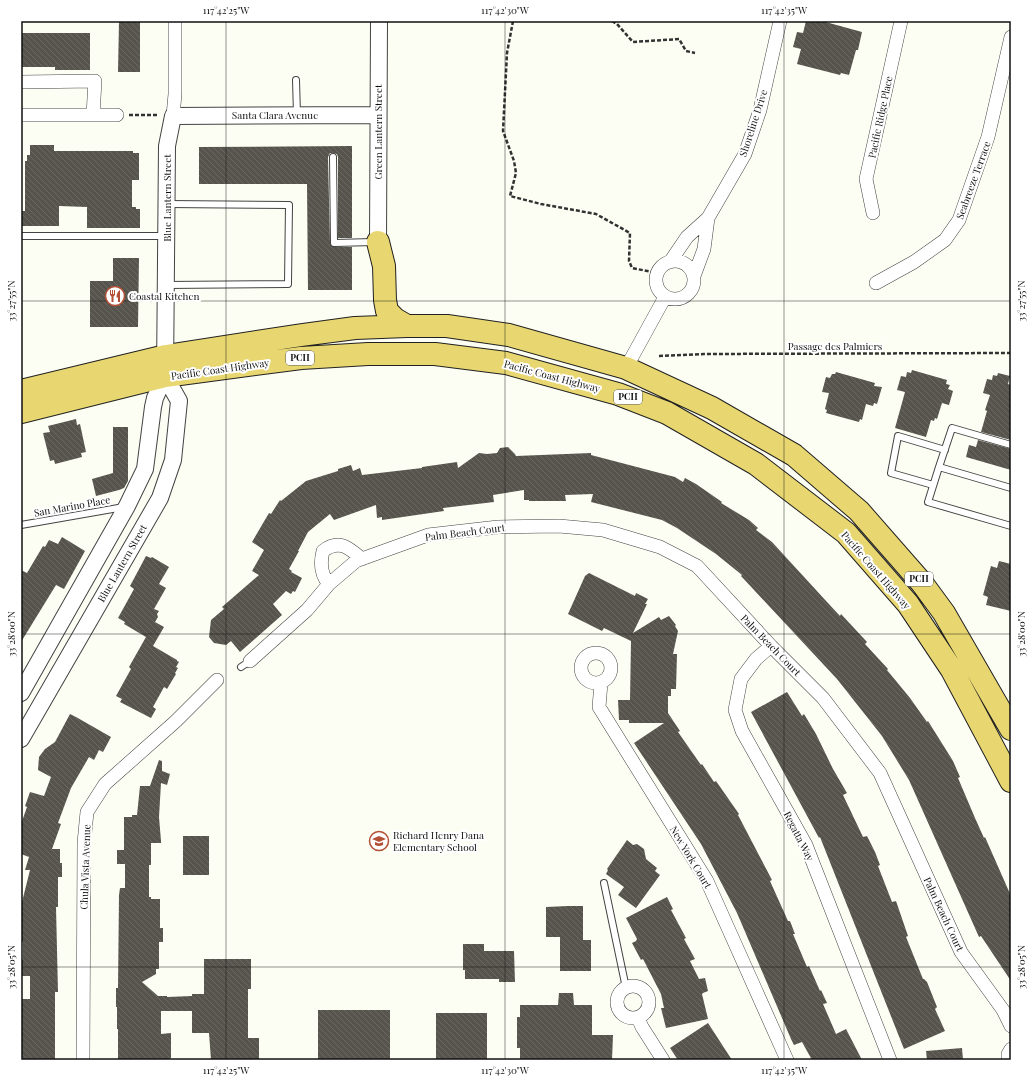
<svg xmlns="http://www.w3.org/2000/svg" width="1032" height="1081" font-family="'Playfair Display',serif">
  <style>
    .building { fill: url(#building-back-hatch) }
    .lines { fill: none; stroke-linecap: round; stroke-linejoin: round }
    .service-casing { stroke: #434343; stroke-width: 8 }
    .minor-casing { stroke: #434343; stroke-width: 14 }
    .tertiary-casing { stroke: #434343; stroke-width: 18 }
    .trunk-casing { stroke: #212121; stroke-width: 24 }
    .path { stroke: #323232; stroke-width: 2.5; stroke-dasharray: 4 2; stroke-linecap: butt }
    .service { stroke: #fff; stroke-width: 6 }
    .minor { stroke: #fff; stroke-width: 13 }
    .tertiary { stroke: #fff; stroke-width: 16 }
    .trunk { stroke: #e8d670; stroke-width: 22 }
    .ticks { fill: none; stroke: #101010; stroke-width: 1; stroke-opacity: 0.45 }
    .labels { text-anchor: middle; stroke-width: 4; stroke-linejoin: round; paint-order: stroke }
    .shield { fill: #fff; stroke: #585858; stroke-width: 1 }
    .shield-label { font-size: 9px; font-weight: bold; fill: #101010 }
    .street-label { font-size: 10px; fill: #101010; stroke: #fff }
    .poi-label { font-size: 10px; fill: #101010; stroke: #fff; text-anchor: start }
    .neatline { fill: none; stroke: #101010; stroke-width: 1.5 }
    .ticks-label { font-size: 10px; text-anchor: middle; fill: #101010 }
  </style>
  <defs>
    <pattern id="building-back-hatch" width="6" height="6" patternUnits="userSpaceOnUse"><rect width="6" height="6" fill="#57544d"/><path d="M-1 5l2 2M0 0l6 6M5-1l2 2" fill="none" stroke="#6a6862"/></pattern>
  </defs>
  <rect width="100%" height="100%" fill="#fdfef3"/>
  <path class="building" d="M119,21H140V72H118Z
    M806,21H822L862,32L858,50H856L849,75L841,73L840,75L797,64L801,49L793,47L797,32L803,33Z
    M21,33H90V70H55V67H21Z
    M30,145H54V151H133V153H139V180H132V207H136V209H140V228H87V207L59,206V226H21V211H25V161H27V155H30Z
    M352,146V238H338V157L337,154L333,153H330L328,157L330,243L334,247H352V290H308L307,184H199V147Z
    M113,258H139L138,327H90V281H113Z
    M912,370L947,380L946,384L950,385L948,389L953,391L949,405L942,403L937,419L935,418L934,421L931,420L926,437L895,428L905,392L897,390L901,376L906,377L907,372L911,373Z
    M836,372L875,383L874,386L882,387L877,404L874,403L873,406L866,404L862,420L860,419L859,422L826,413L827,410L825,409L829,393L822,392L826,377L830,378L832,374H835Z
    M998,373L1010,376L1008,384L1011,385V440L981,432L987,411L985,410L990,395L983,393L987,379L992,380L993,375L997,376Z
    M76,419L77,425L80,424L86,452L81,453L82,457L55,464L54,460L50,461L43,433L50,432L48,426Z
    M113,427H128V481L124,488L119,490L96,496L92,479L113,473Z
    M978,440L1011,449V470L966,457L969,445L976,447Z
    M508,447L515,454L516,456L591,453V455L675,477L683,482L685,478L696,484L722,502L721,503L749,520L758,528L756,530L772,542L827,602L840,616L841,614L867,642L865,644L888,669L887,670L910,698L927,722L928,721L953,761L960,777L958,778L975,818L984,838L985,837L1011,896V981L981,936L979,937L909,780L882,736L837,679L741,576L742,575L716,554L677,528L662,520L591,502L593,494L565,495L566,501H529V500H524V490L493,495L494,502L443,508L444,511L382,520V517L377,518L376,505L334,520L330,514L308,532L298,551H299L289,569L292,571L291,572L302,578L295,592L293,591L291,594L286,591L273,604L282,615L240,652L231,641L226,645L214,643L209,637L211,620L224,609L222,607L259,575L252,571L264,550L252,542L269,513L271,514L280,500L281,501L306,481L338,471V469L351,465L353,471L360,468L362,475L422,468V467L457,462L458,468L479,453L487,454L497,453L500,448Z
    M62,537L85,551L64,589L56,585L21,642V570L27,573L43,546L45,547L49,540L58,544Z
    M146,556L151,558L152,557L169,567L159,584L166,588L154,609L159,611L157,614L158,617L155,622L164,627L153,646L177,660V661L179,662L176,667L178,668L175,673L176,674L167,689L164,687L153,707L156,709L151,718L120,702L122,699L116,696L131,669L129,667L146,637L124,624L125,622L118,618L134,589L130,586Z
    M999,561L1011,564V611L986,605L988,597L983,595L991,566L997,568Z
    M589,573L635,596L636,593L648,599L645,604H647L633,633L659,617L661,620L669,616L676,625L675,626L678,631L673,654H677L676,689H671V696H668V713L680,731L678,732L701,765L702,764L714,782L716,781L739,814L738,815L772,880L770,881L788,921H790L795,934H793L807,967L809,966L820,991L821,990L827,1003L823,1004L836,1034L846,1029L862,1060H812L802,1042L794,1045L791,1039L737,913L701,844L634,743L664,723H629V720H619L618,700H630L631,641L604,628L602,631L568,614L585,576Z
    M787,692L802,716L804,714L816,734L833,769L847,793L843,795L863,837L867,836L875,852L880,865L878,866L892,902L896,901L908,936L906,937L923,979H924L927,982L937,1007L935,1009L945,1031L904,1049L820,837L819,838L751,712Z
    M70,714L76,717L111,737L103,752L99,750L94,760L89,757L71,788L58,823L61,824L52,849H60V863H62V877H58V907H56L58,992H55V1060H21V999H30V976H21V961L23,959V942H21V906L30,870H25L29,857L21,854V824L27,807L25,806L30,792L44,796L51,777L38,770L39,757L45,749L55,742Z
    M159,760L162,761V771L170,774L167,785L161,783L159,817L161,841V843H151V865H149V897H151V899H160V928H163V942H159V969H156V974L142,982L158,996H167V997L192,996V994H204V959H251V989H248V1038H259V1060H211L209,1033H192V1011H161V1034L171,1033V1058H170V1060H118V1029H117V1007H116V988H118L119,895L120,888H125V864H117V850H124V817H132V815H137L140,786H150Z
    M183,836H209V875H183Z
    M627,840L633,845L637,844L644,849L646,859L657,868L655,871L660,875L636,908L618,895L624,887L606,874L608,870L607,869Z
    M667,897L673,909L671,910L686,938L684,939L695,959L690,961L699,979L705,978L708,991L703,993L702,994L708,1019L666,1028L661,1008H664L661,994L643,959L641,960L632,943L636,941L637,939L626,918Z
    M568,906H583V940H591V971H560V937H546V907Z
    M463,944H484V951H514L515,982H499V979H465V970H463Z
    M559,993H573L574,1005H592V1035H613L612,1060H520V1048H517V1017H520V1005H558Z
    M318,1010H390V1060H318Z
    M436,1013H487V1060H436Z
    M708,1023L732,1060H678L670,1048Z
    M962,1048L963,1060H927L926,1051Z"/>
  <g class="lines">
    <defs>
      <path id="service" d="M296,80L297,115
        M333,157L334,243L374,242
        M21,236H165
        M166,285L288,284L289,205L167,204
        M939,467L952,428L1011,445
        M933,485L891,473L898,436L945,450
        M1011,488L939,467L928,502L1011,526
        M21,525L124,507
        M241,667L250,661
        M604,883L626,988"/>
      <path id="minor" d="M21,82L95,81L93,115
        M21,115H117
        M173,116L175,94V21
        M873,213L866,179L901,21
        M656 280a19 19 0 1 1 38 0a19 19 0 1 1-38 0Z
        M670,262L687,237L708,218L745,154L760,110L780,21
        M694,276L704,249L708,218
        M876,283L914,262L945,240L959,220L988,137L1011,37
        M626,368L665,297
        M329,584C321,575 320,563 323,551C339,539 348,547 362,559
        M771,646L756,659L741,679L735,710L742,731L806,845L890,1060
        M581 668a15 15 0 1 1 30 0a15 15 0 1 1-30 0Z
        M250,661L307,610L329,584L356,561L428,535L498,527L559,526L603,530L660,547L697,566L771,646L823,698L880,773L961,952L1003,1010L1011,1026
        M601,683L599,707L707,881L787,1060
        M617 1002a16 16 0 1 1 32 0a16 16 0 1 1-32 0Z
        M638,1018L642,1027L663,1060
        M83,1060L84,843L87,812L105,784L176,721L217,680
        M1008,1060V1054L1011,1049"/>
      <path id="tertiary" d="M378,242L379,21
        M21,693L127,506L145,469L153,407L155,398L165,376L167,146L173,116L378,115
        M21,739L160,498L173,460L179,401L165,376"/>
      <path id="trunk" d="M378,242L384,266L385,300L387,311L395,319L407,326
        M21,391L166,356L302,335L355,328L407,326H447L509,335L626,368L712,408L794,455L859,511L922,583L944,613L1011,729
        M21,412L165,376L301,358L368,354H435L506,363L618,394L667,413L756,464L846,533L908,604L952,670L1011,781"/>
    </defs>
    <use href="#service" class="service-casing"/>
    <use href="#minor" class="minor-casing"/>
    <use href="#tertiary" class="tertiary-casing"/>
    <use href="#trunk" class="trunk-casing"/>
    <path class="path" d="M513,21L507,53L503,131L514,161L516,173L510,196L541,204L596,214L630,233L629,261L632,268L657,273
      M612,21L617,24L633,42L679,39L686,51L695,53
      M129,115H158
      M659,356L704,354L1011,353"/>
    <use href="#service" class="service"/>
    <use href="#minor" class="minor"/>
    <use href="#tertiary" class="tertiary"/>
    <use href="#trunk" class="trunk"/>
  </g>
  <path class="ticks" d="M226,21V1060M505,21V1060M784,21V1060M21,301H1011M21,634H1011M21,967H1011"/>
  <defs>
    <symbol id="restaurant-ring" viewBox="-11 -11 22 22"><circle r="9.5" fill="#fff" stroke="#b34f34" stroke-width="1.5"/><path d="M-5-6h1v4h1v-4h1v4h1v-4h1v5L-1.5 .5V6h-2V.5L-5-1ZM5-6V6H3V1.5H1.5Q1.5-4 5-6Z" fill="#b34f34"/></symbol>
    <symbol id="school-ring" viewBox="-11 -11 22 22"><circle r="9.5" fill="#fff" stroke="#b34f34" stroke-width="1.5"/><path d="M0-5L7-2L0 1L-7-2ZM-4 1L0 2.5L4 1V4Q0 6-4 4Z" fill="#b34f34"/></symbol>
  </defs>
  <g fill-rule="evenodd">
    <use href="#restaurant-ring" x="104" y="285" width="22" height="22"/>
    <use href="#school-ring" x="368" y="830" width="22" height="22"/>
  </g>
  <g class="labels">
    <g class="shield">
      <rect x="286" y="351" width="28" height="14" rx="3"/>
      <rect x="614" y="390" width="28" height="14" rx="3"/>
      <rect x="905" y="572" width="28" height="14" rx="3"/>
    </g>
    <g class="shield-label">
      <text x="300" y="361">PCH</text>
      <text x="628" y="400">PCH</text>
      <text x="919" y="582">PCH</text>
    </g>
    <g class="street-label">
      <text x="275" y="119">Santa Clara Avenue</text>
      <text transform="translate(880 117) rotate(-78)" y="4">Pacific Ridge Place</text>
      <text transform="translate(753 123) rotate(-72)" y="4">Shoreline Drive</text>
      <text transform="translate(378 132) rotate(-90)" y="4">Green Lantern Street</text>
      <text transform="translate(973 180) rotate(-70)" y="4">Seabreeze Terrace</text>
      <text transform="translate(167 198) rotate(-90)" y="4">Blue Lantern Street</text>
      <text x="835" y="350">Passage des Palmiers</text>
      <text transform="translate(220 369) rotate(-8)" y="4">Pacific Coast Highway</text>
      <text transform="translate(552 376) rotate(15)" y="4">Pacific Coast Highway</text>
      <text transform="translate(72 506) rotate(-10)" y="4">San Marino Place</text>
      <text transform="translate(465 532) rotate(-7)" y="4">Palm Beach Court</text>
      <text transform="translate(122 563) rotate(-60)" y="4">Blue Lantern Street</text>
      <text transform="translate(876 570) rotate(49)" y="4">Pacific Coast Highway</text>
      <text transform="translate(771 645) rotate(46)" y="4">Palm Beach Court</text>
      <text transform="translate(799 836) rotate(63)" y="4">Regatta Way</text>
      <text transform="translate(691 857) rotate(59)" y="4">New York Court</text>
      <text transform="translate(85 867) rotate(-88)" y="4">Chula Vista Avenue</text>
      <text transform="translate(944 914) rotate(65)" y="4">Palm Beach Court</text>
    </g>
    <g class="poi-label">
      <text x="129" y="300">Coastal Kitchen</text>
      <text x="393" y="839">Richard Henry Dana<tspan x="393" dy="12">Elementary School</tspan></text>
    </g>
  </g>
  <rect width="1032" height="1081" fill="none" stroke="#ffffff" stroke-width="44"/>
  <rect x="22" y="22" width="988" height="1037" class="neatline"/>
  <g class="ticks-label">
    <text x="226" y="14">117°42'25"W</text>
    <text x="505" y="14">117°42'30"W</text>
    <text x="784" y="14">117°42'35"W</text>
    <text transform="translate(1021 301) rotate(-90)" y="4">33°27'55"N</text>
    <text transform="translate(11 301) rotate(-90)" y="4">33°27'55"N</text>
    <text transform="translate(1021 634) rotate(-90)" y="4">33°28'00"N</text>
    <text transform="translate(11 634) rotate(-90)" y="4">33°28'00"N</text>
    <text transform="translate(1021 967) rotate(-90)" y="4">33°28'05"N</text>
    <text transform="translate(11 967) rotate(-90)" y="4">33°28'05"N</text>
    <text x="226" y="1074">117°42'25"W</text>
    <text x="505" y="1074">117°42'30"W</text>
    <text x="784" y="1074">117°42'35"W</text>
  </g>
</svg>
